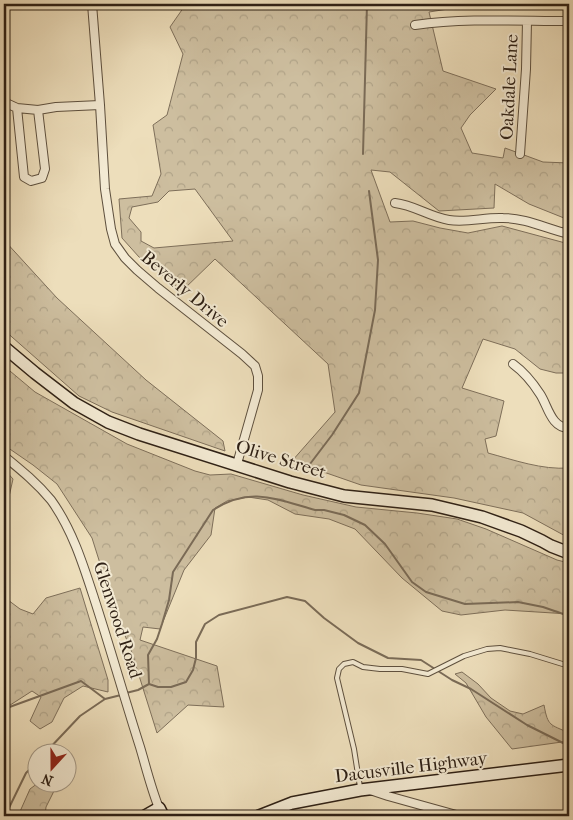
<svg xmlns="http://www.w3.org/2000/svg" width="573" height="820" font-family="'IM FELL French Canon',serif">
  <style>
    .forest { fill: url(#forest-crowns); stroke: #7e6f5a; fill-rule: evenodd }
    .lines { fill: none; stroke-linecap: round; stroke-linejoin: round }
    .stream { stroke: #7a6b57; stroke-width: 2 }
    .lane-casing { stroke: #5e503e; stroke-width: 6 }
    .street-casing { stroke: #5e503e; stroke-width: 10 }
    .secondary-casing { stroke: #2e2015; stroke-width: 14 }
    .lane { stroke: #f3ead3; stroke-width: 4 }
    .street { stroke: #f3ead3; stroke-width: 8 }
    .secondary { stroke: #f3ead3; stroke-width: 11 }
    .labels { text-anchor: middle; stroke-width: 4; stroke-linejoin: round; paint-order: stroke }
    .street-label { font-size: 18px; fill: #2e2015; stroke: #f3ead3 }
  </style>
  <defs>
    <pattern id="forest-crowns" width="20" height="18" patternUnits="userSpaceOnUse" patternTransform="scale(1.25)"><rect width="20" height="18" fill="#cdbe9f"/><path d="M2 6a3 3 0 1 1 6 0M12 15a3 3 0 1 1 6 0" fill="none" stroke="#b0a388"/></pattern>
  </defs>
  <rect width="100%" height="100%" fill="#eddebb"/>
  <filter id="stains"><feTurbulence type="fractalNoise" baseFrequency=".004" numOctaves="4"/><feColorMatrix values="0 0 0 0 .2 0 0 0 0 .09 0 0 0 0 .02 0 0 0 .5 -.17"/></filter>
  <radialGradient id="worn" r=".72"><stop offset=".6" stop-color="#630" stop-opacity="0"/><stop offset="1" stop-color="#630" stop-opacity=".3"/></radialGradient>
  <path class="forest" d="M186,4H462L461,7L429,12L443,71L496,89L470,115L461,128L472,153L503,158L505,148L543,162L569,163V220L529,204L495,184L494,208L439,211L390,172L371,170L390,222L413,221L440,228L468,233L502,226L569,244V373H556L540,369L515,349L483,339L462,388L504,401L496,436L485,439L488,453C514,460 542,470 569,468V538L523,513L454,498L361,485L292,461L335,412L328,364L215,259L182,291L139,257L122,238L119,199L152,196L161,174L153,125L167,115L183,54L170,27ZM195,189L233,241L154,248L141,241V232L129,218L132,207L158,202L169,191Z
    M4,240L57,298L146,380L223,441L225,451L112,412L79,396L4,330Z
    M4,366L35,392L127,444L195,471L210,475L231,474L303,495L356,507L417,513L457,519L486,529L557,560L569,563V614L505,610L461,615L442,611L402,578L355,529L329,519L295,514L268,500L248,497L227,501L215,508L211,535L184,570L160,629L143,627L140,640L217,666L224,707L188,705L157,733L131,650L116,614L92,538L57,484L33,465L4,445Z
    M4,469L13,479L4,519Z
    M80,588L108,680V692L83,686L64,698L52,722L40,729L30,721L41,697L32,691L4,709V597L20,609L33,614L46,598Z
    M462,672L478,684L491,698L510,711L523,714L544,705C548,727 550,724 569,733V741L512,749L486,717L466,683L455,674Z
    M38,783H58L46,807L45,816H18L30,789Z"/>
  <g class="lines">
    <path class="stream" d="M363,154L367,4
      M310,464L332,435L359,393L375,310L378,260L369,191
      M149,684L148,655L157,639L162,624L169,600L173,572L213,510C250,486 276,499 315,510H324L344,515L365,525L385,544L412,582L426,592L465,604L518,602L543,607L569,616
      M149,684L158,687H171L186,682L193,670L196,658V642L205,624L219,615L287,597L305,601L324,618L358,643L388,658L421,660L452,680L471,689L527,725L569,746
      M126,693L138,690L149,684
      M4,709L81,681L105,699
      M46,752L80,716L105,699L121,695
      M5,816L26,773L38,761"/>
    <defs>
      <path id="lane" d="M360,787L354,749L337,678L339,669L344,664L353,662L363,667L380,669H402L428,674L464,656L487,649L500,648L530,654L569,666"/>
      <path id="street" d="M92,4L100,105L105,189L111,229L115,244L125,258L137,270L158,288L242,354L255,366L258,376V390L237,464
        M415,25C466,18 518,21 569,21
        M4,102L17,108L38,110L56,107L100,105
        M17,108L24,177L31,181L42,178L45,169L38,110
        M520,154L526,69L527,21
        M395,203C414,205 430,217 449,220C467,223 485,217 503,218C526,218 547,229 569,234
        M513,364C524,372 533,383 540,394C548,406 551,428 569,428
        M4,456C21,470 37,483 51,500C72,529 83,564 94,598C110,647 124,697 140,747C146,767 151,788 159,808
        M370,790L388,796L460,816"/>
      <path id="secondary" d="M4,347L35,373L74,403L108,422L139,434L290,482L344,496L432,505L482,517L521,531L542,541L551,546L569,553
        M145,816L159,808L163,816
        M259,816L292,803L360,790L569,765"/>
    </defs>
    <use href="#lane" class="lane-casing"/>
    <use href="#street" class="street-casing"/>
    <use href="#secondary" class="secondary-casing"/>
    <use href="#lane" class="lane"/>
    <use href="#street" class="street"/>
    <use href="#secondary" class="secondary"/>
  </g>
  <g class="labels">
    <g class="street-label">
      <text transform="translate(509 87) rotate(-87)" y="6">Oakdale Lane</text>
      <text transform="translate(185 289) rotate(40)" y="6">Beverly Drive</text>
      <text transform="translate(281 459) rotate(17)" y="6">Olive Street</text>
      <text transform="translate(118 620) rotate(72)" y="6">Glenwood Road</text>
      <text transform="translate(411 767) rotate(-7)" y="6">Dacusville Highway</text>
    </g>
  </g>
  <rect width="573" height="820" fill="none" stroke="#eddebb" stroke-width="20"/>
  <rect x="5" y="5" width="563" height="810" fill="none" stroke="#2e2015" stroke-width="2.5"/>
  <rect x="10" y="10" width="553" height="800" fill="none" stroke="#2e2015"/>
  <g transform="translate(52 768) rotate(201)"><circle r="24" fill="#f3ead3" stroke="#a49987"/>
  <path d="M0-4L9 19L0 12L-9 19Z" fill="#8f2418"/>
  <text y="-8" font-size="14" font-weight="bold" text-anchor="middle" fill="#2e2015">N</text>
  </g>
  <rect width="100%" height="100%" filter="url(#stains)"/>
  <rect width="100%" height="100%" fill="url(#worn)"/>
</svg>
